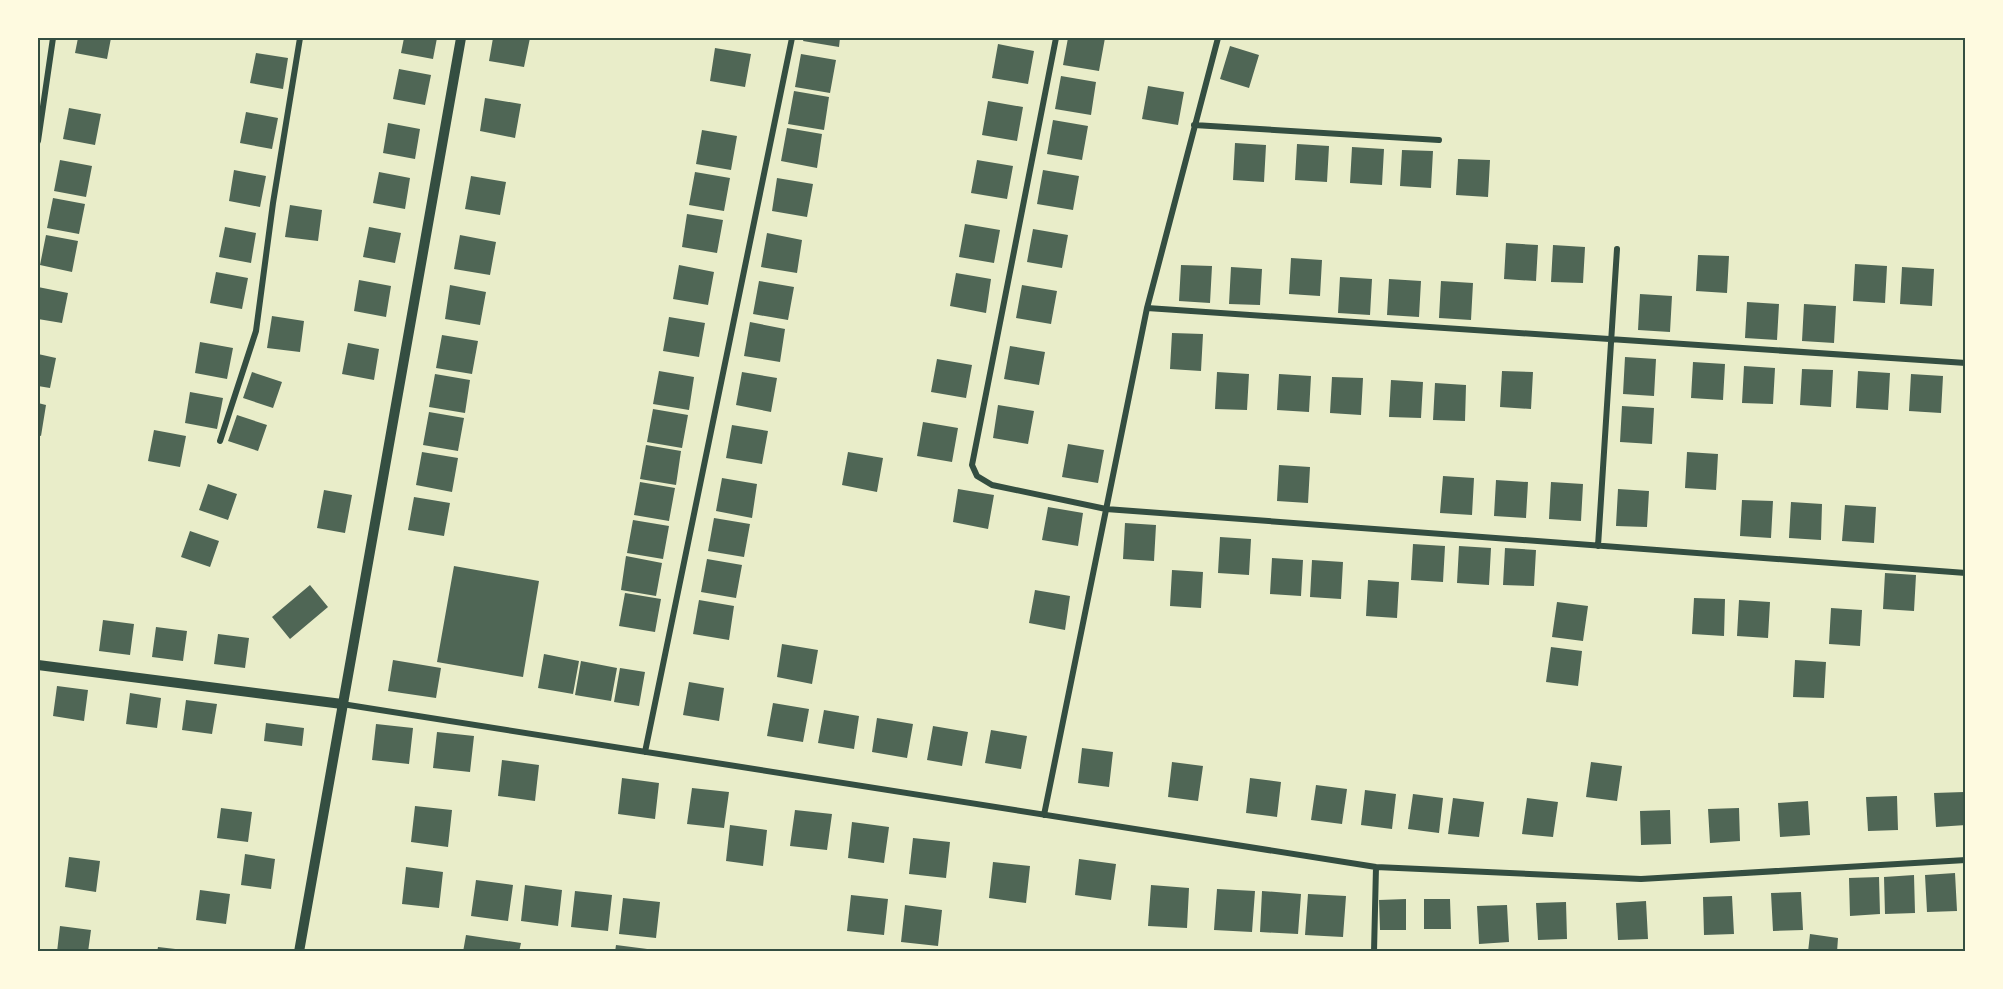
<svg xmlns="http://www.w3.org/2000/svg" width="2003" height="989" font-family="'Nunito Sans',sans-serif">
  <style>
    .building { fill: #4f6655 }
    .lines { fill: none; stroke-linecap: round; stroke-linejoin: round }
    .minor { stroke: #344e41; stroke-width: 6 }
    .tertiary { stroke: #344e41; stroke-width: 10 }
    .neatline { fill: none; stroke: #344e41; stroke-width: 2 }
  </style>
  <rect width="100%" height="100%" fill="#e9edc9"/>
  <path class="building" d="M78,38H111L107,59L75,53Z
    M404,38H437L433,59L401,53Z
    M493,38H530L524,67L489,61Z
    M804,38H840L839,47L803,41Z
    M1068,38H1105L1099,71L1063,65Z
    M998,44L1034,51L1028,84L992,78Z
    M1230,46L1259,55L1249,88L1220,79Z
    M715,48L751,54L745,87L710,81Z
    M256,53L288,58L283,89L250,83Z
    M801,54L836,60L830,93L795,87Z
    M399,69L431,75L425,105L393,99Z
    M1061,76L1096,82L1091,115L1055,109Z
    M1148,86L1184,92L1178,125L1142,119Z
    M794,91L829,97L824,130L788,124Z
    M485,98L521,104L515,138L480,131Z
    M988,101L1023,107L1017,141L982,135Z
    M69,108L101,114L95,145L63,139Z
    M246,112L278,118L272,149L240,143Z
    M1053,120L1088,126L1082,160L1047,154Z
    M388,123L420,129L415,159L383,153Z
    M787,128L822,134L817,168L781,161Z
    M702,130L737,136L731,170L696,164Z
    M1235,143L1266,145L1264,182L1233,180Z
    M1297,144L1329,146L1327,182L1295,180Z
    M1352,147L1384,149L1382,185L1350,183Z
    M1402,150L1433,151L1431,188L1400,186Z
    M1458,159L1490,160L1488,197L1456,195Z
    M60,160L92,166L86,197L54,191Z
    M977,160L1013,166L1007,199L971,193Z
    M234,170L266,176L260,207L229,201Z
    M1043,170L1079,176L1073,210L1037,204Z
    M379,172L410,178L405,209L373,203Z
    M695,172L730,178L724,211L689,205Z
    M471,176L506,182L500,215L465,209Z
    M777,178L813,184L807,217L772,211Z
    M53,198L85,204L79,234L47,228Z
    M290,205L322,210L318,241L285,237Z
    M687,214L723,220L717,253L682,247Z
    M965,224L1000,230L994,263L959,257Z
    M225,227L256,233L251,263L219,257Z
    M369,227L401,233L395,263L363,257Z
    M1033,229L1068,235L1062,268L1027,262Z
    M767,233L802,240L797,273L761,267Z
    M46,235L78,241L72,272L40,265Z
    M460,235L496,242L490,275L454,269Z
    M1506,243L1538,245L1536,281L1504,279Z
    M1553,245L1585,247L1583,283L1551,282Z
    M1698,255L1729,256L1727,293L1696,291Z
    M1291,258L1322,260L1320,296L1289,294Z
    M1855,264L1887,266L1885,303L1853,301Z
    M679,265L714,272L708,305L673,299Z
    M1181,265L1212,266L1210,303L1179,301Z
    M1231,267L1262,269L1260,305L1229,304Z
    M1902,267L1934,269L1932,306L1900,304Z
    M216,272L248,278L242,309L210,303Z
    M956,273L991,279L986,313L950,306Z
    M1340,277L1372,279L1370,315L1338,313Z
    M1389,279L1421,281L1419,317L1387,315Z
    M359,280L391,286L386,317L354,311Z
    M759,281L794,287L788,320L753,314Z
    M1441,281L1473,283L1471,320L1439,318Z
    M450,285L486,292L480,325L445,319Z
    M1022,285L1057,291L1051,324L1016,318Z
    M38,287L68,293L62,323L38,319Z
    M1640,294L1672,296L1670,332L1638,330Z
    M1747,302L1779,304L1777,340L1745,338Z
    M1804,304L1836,306L1834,343L1802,341Z
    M272,316L304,321L300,352L267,348Z
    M669,317L705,323L699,357L663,351Z
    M750,322L785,329L780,362L744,356Z
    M1172,333L1203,334L1201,371L1170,369Z
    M442,335L478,341L472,374L436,368Z
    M200,342L233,348L227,379L195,373Z
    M348,343L379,349L374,380L342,374Z
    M1010,346L1045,352L1039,385L1004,379Z
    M38,354L56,358L50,388L38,386Z
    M1625,357L1656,359L1654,396L1623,394Z
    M937,359L972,365L966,398L931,392Z
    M1693,362L1725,364L1723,400L1691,398Z
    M1744,366L1775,368L1773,404L1742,403Z
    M1802,369L1833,370L1831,407L1800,405Z
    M659,371L694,377L689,410L653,404Z
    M1502,371L1533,372L1531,409L1500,407Z
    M1858,371L1890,373L1888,410L1856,408Z
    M252,372L282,382L273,408L243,398Z
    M742,372L777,378L771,412L736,405Z
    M1217,372L1249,374L1247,410L1215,409Z
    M435,374L470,380L465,413L429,407Z
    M1279,374L1311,376L1309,412L1277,410Z
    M1911,374L1943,376L1941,413L1909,411Z
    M1332,377L1363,378L1361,415L1330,413Z
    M1391,380L1423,382L1421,418L1389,417Z
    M1435,383L1466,385L1465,421L1433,420Z
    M190,392L223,398L217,429L185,423Z
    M38,403L46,405L41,436L38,435Z
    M998,405L1034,411L1028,444L993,438Z
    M1622,406L1654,408L1652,444L1620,442Z
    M653,409L688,415L682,448L647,442Z
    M429,412L464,418L458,451L423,445Z
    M237,415L267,425L258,451L228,441Z
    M923,422L958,428L952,462L917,456Z
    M732,425L768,431L762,464L726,458Z
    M154,430L186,436L180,467L148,461Z
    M1068,444L1104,450L1098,483L1062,477Z
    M646,445L681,451L676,485L640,479Z
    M422,452L458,458L452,492L416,485Z
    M848,452L883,458L877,492L842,485Z
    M1687,452L1718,454L1716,490L1685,488Z
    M1279,465L1310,467L1308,503L1277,501Z
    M1443,476L1474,478L1472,515L1440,513Z
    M722,478L757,484L752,518L716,511Z
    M1496,480L1528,482L1526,518L1494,516Z
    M640,482L675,488L669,521L634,515Z
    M1551,482L1583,484L1581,521L1549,519Z
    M208,484L237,494L228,520L199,510Z
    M958,489L994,495L988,529L953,522Z
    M1618,489L1649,491L1647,527L1616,526Z
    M324,490L352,495L345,533L317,528Z
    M414,497L450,503L444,536L408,530Z
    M1742,500L1773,501L1771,538L1740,536Z
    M1791,502L1822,504L1821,540L1789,538Z
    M1845,505L1876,507L1874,543L1842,541Z
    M1048,507L1083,513L1078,546L1042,540Z
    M714,518L750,524L744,557L708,551Z
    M633,520L669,526L663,559L627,553Z
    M1125,523L1156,525L1154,561L1123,559Z
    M190,531L219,541L210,567L181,557Z
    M1220,537L1251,539L1249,575L1218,573Z
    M1413,544L1445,546L1443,582L1411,580Z
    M1459,546L1491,548L1489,585L1457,583Z
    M1505,548L1536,550L1534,586L1503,585Z
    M626,556L662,563L656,596L621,590Z
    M1272,558L1303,560L1301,596L1270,594Z
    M707,559L742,565L736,598L701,592Z
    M1312,560L1343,562L1341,599L1310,597Z
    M454,566L539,581L523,677L437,662Z
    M1172,570L1203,572L1201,608L1170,606Z
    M1885,573L1916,575L1914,611L1883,609Z
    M1368,580L1399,582L1397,618L1366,616Z
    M310,585L328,607L290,639L272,617Z
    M1035,590L1070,596L1065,630L1029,623Z
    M625,593L661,599L655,632L619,626Z
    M1694,598L1725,599L1724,636L1692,634Z
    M699,600L734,606L729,640L693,634Z
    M1739,600L1770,602L1768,638L1737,636Z
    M1557,602L1588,606L1583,641L1552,637Z
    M1831,608L1862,610L1860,646L1829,644Z
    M103,620L134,624L130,655L99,651Z
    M156,627L187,631L183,661L152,657Z
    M218,634L249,638L245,668L214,664Z
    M782,644L818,650L812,684L777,677Z
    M1551,647L1582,651L1578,686L1546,682Z
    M544,654L579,661L573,694L538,688Z
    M393,660L441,668L436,698L388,691Z
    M1795,660L1826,662L1824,698L1793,697Z
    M581,661L617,668L611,701L575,695Z
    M620,668L645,672L639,706L614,702Z
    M689,682L724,688L719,721L683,715Z
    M57,686L88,690L84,721L53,716Z
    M130,693L161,698L157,728L126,724Z
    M186,700L217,704L212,734L182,730Z
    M773,703L809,709L803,742L767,736Z
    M824,710L859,716L854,749L818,743Z
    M877,718L913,724L907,758L872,752Z
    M266,723L304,728L302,746L264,741Z
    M376,724L413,728L409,764L372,760Z
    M933,726L968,732L962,766L927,760Z
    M991,730L1027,736L1021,769L985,763Z
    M437,732L474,736L470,772L433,768Z
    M1082,748L1113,752L1109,787L1078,783Z
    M502,760L539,765L535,801L498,796Z
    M1172,762L1203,766L1198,801L1168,797Z
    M1591,762L1622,766L1617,801L1586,797Z
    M622,778L659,783L655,819L618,814Z
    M1250,778L1281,782L1277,817L1246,813Z
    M1316,785L1347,789L1342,824L1311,820Z
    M692,788L729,792L724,828L687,824Z
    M1365,790L1396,794L1392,829L1361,825Z
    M1964,792L1966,825L1936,827L1934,793Z
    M1413,794L1443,798L1439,833L1408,829Z
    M1897,796L1898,830L1868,831L1866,797Z
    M1453,798L1484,802L1479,837L1448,834Z
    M1527,798L1558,802L1553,837L1522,834Z
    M1808,801L1810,835L1780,837L1778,803Z
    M415,806L452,810L448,847L411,842Z
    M221,808L252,812L248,842L217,838Z
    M1739,808L1740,841L1710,843L1708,809Z
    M795,810L832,814L827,850L790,846Z
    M1670,810L1671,844L1641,845L1640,811Z
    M852,822L889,827L884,863L848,858Z
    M730,825L767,830L763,866L726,861Z
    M913,838L950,842L946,878L909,874Z
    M245,854L275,859L271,889L241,885Z
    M69,857L100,861L96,892L65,887Z
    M1079,859L1116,864L1111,900L1075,895Z
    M993,862L1030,866L1026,903L989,898Z
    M406,867L443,872L439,908L402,904Z
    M1955,873L1957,911L1927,912L1925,875Z
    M1914,875L1915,913L1885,914L1884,877Z
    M1879,877L1880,914L1850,916L1849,878Z
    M476,880L513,885L508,921L471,916Z
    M525,885L562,890L558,926L521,921Z
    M1151,885L1189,888L1187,928L1148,926Z
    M1217,889L1255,891L1252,932L1214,930Z
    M200,890L230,894L226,924L196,920Z
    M575,891L612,895L608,931L571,927Z
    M1262,891L1301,894L1298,934L1260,932Z
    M1801,892L1803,930L1773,931L1771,893Z
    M1308,894L1346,896L1343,937L1305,935Z
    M851,895L888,899L884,935L847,931Z
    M1732,896L1734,934L1704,935L1703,897Z
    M623,898L660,902L656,938L619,934Z
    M1406,899V930H1380L1379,900Z
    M1424,899H1450L1451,929H1424Z
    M1646,901L1648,939L1618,940L1616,903Z
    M1566,902L1567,939L1538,940L1536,903Z
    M905,905L942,910L938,946L901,942Z
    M1507,905L1509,942L1479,944L1477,906Z
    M60,926L91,930L88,952H57Z
    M1810,934L1838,938L1837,952H1808Z
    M466,935L521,943L519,952H463Z
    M616,945L655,950V952H615Z
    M158,947L184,950V952H157Z"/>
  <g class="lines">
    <path class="minor" d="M1056,38L972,465L977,476L992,485L1106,509L1966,573
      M1194,125L1439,140
      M38,141L53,38
      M1147,308L1966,363
      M220,441L256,331L273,203L300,38
      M1598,546L1617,249
      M342,704L1376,867L1641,879L1966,860
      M645,752L792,38
      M1044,815L1147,308L1218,38
      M1374,952L1376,867"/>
    <path class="tertiary" d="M38,665L342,704
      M299,952L461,38"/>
  </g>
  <rect width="2003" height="989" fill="none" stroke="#fefae0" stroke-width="78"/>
  <rect x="39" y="39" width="1925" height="911" class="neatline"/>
</svg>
